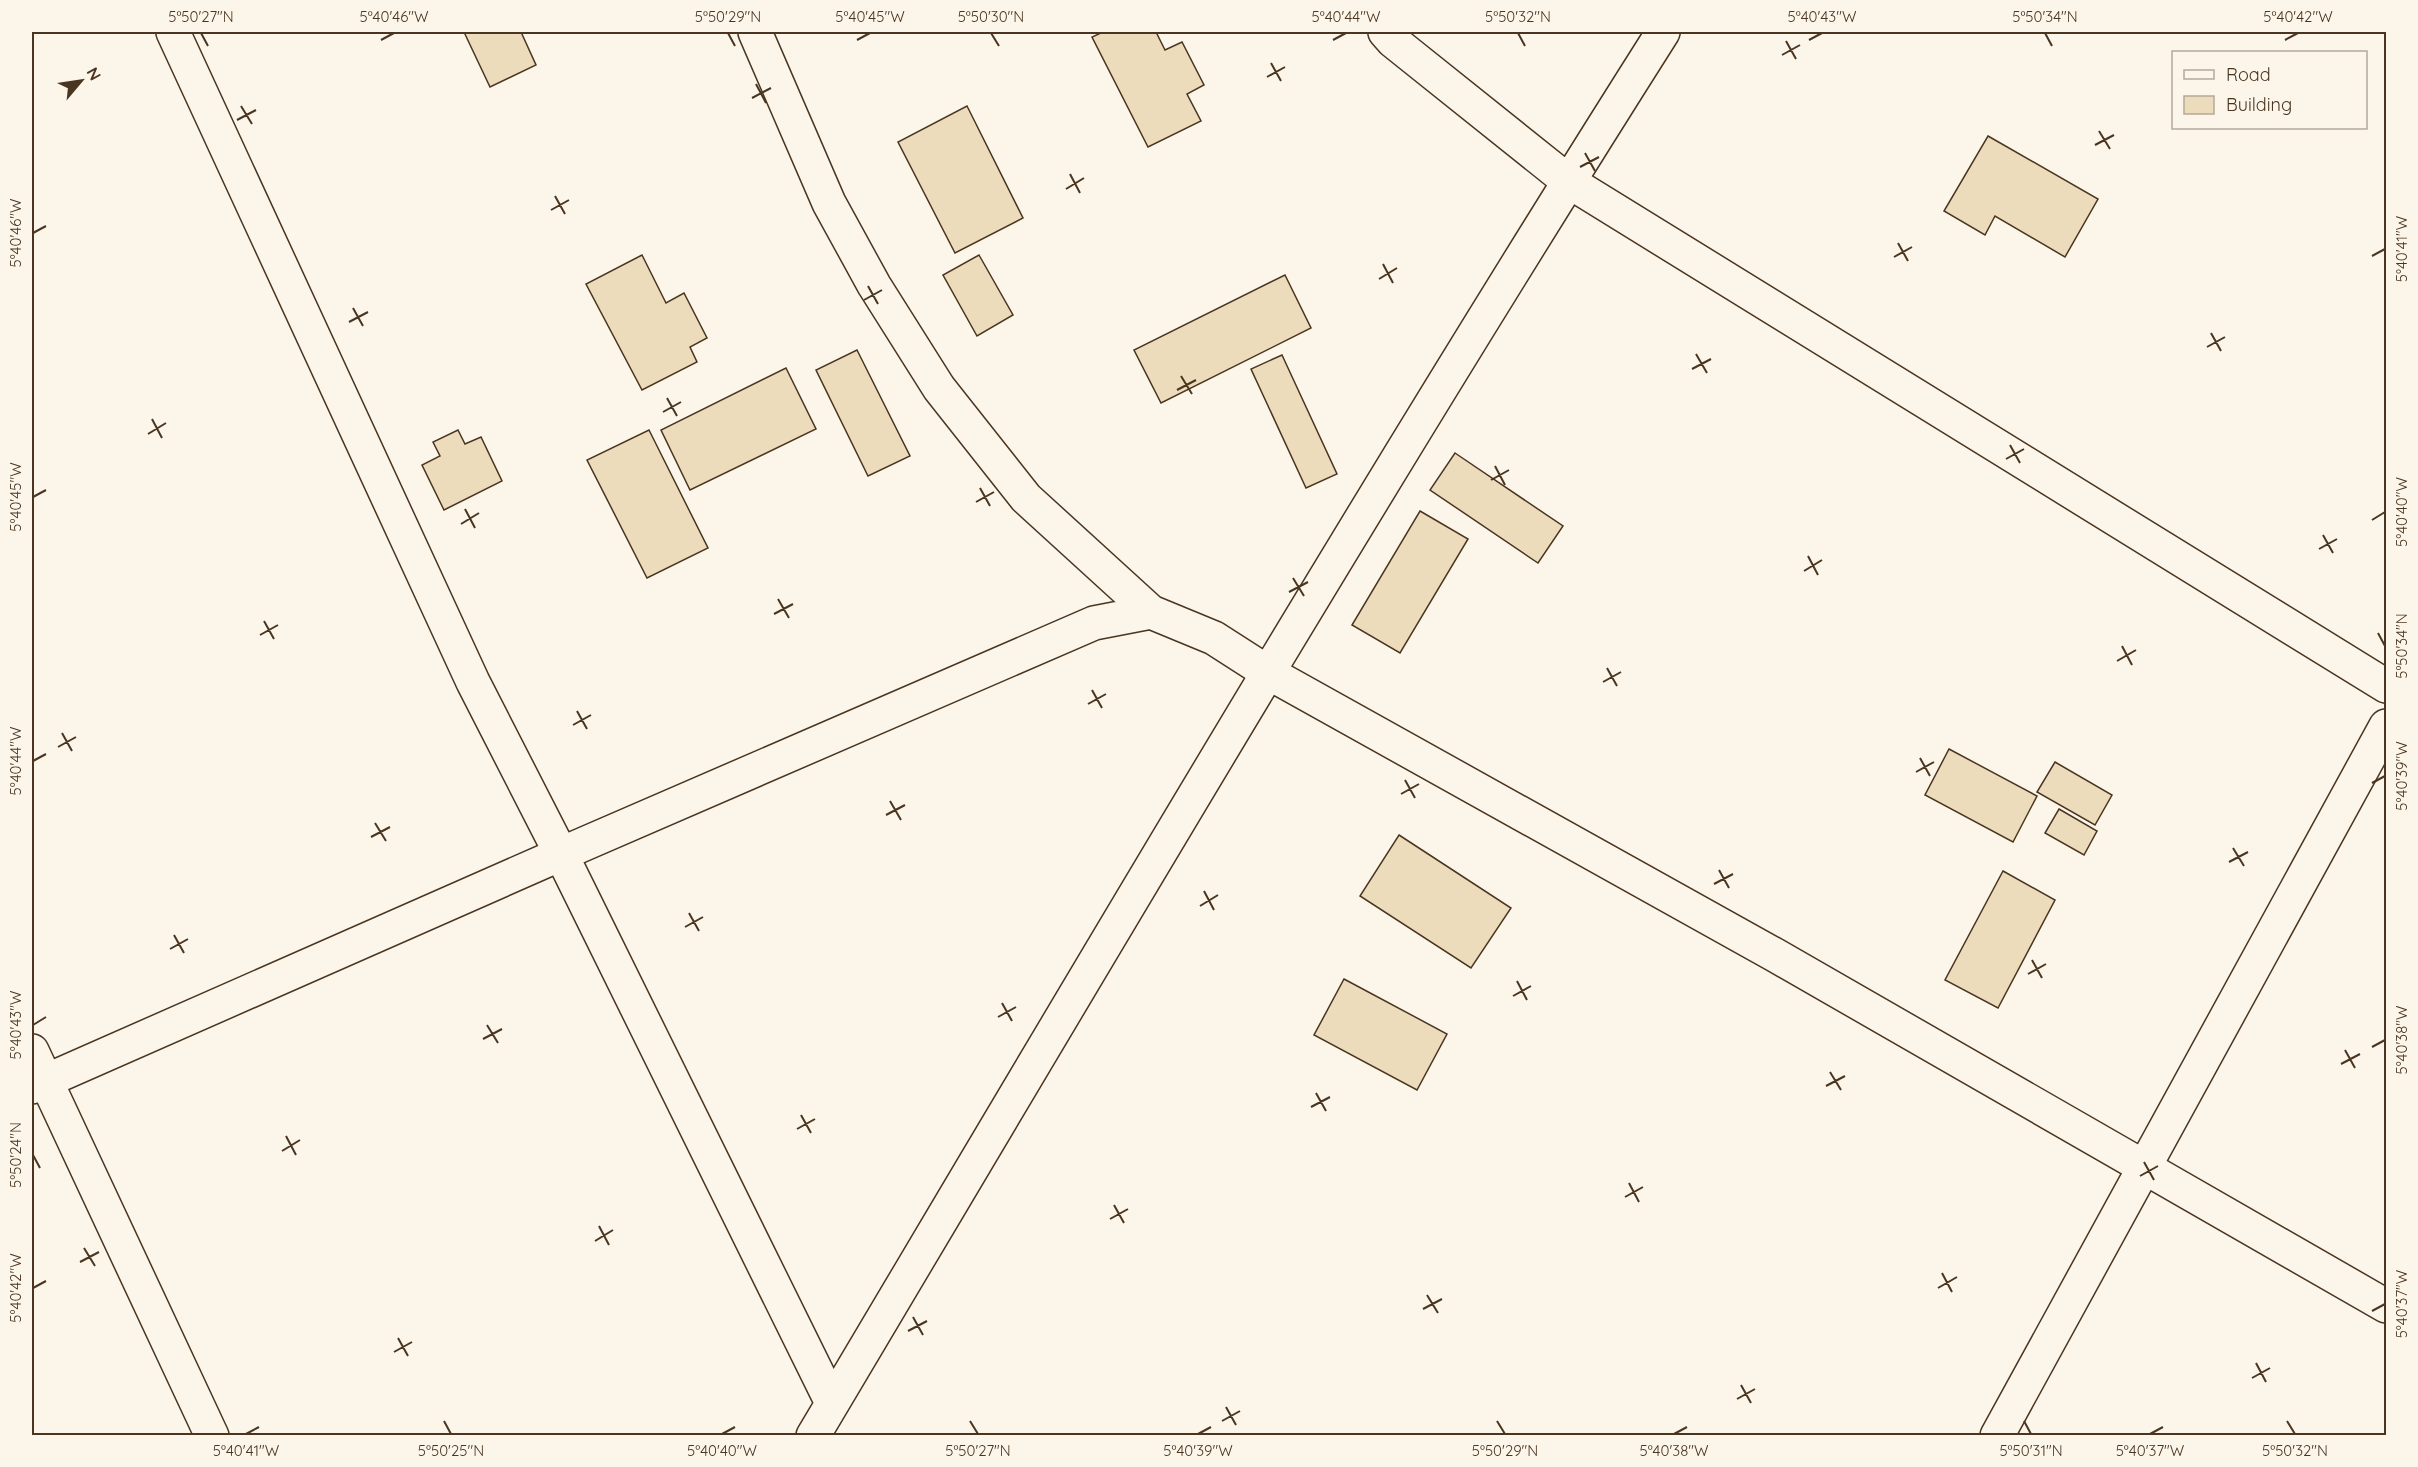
<svg xmlns="http://www.w3.org/2000/svg" width="2418" height="1467" font-family="Quicksand,sans-serif">
  <style>
    .building { fill: #ecdcbc; stroke: #4a3520; stroke-width: 1.5 }
    .lines { fill: none; stroke-linecap: round; stroke-linejoin: round }
    .minor-casing { stroke: #4a3520; stroke-width: 36 }
    .major-casing { stroke: #4a3520; stroke-width: 36 }
    .minor { stroke: #fbf6e9; stroke-width: 33 }
    .major { stroke: #fbf6e9; stroke-width: 33 }
    .ticks { fill: none; stroke: #4a3520; stroke-width: 2 }
    .neatline { fill: none; stroke: #4a3520; stroke-width: 2 }
    .ticks-label { font-size: 15px; text-anchor: middle; fill: #4a3520 }
  </style>
  <rect width="100%" height="100%" fill="#fbf6e9"/>
  <path class="building" d="M464,32H521L536,65L490,87Z
    M1103,32H1156L1165,50L1182,42L1204,85L1187,94L1201,121L1148,147L1092,37Z
    M967,106L1023,218L955,253L898,142Z
    M1988,136L2098,199L2065,257L1995,216L1985,235L1944,211Z
    M642,255L666,303L684,293L707,338L690,347L697,362L642,390L586,284Z
    M979,255L1013,315L977,336L943,275Z
    M1285,275L1311,328L1161,403L1134,350Z
    M857,350L910,456L868,476L816,370Z
    M1282,355L1337,474L1306,488L1251,369Z
    M786,368L816,429L690,490L661,430Z
    M458,430L465,444L481,437L502,481L444,510L422,465L440,456L433,442Z
    M649,430L708,548L647,578L587,460Z
    M1455,453L1563,526L1538,563L1430,490Z
    M1420,511L1468,539L1400,653L1352,625Z
    M1949,749L2037,796L2013,842L1925,795Z
    M2055,762L2112,795L2095,825L2037,792Z
    M2059,809L2097,831L2084,855L2045,833Z
    M1399,835L1511,908L1471,968L1360,896Z
    M2003,871L2055,900L1998,1008L1945,980Z
    M1344,979L1447,1034L1417,1090L1314,1035Z"/>
  <g class="lines">
    <defs>
      <path id="minor" d="M173,32L473,682L561,854L1094,623L1151,612L1214,638L1267,672L1775,955L2386,1306
        M755,32L829,203L874,285L939,388L1026,498L1151,612
        M1385,32L1393,41L1568,181L2386,686
        M32,1051L212,1436
        M32,1087L561,854L832,1403
        M813,1436C1093,965 1370,494 1663,32"/>
      <path id="major" d="M1997,1436L2386,726"/>
    </defs>
    <use href="#minor" class="minor-casing"/>
    <use href="#major" class="major-casing"/>
    <use href="#minor" class="minor"/>
    <use href="#major" class="major"/>
  </g>
  <path class="ticks" d="M201,33L208,46M728,33L735,46M991,33L999,46M1518,33L1525,46M2045,33L2052,46M381,40L394,33M857,40L870,33M1333,40L1346,33M1809,40L1822,33M2285,40L2298,33M1786,41L1796,59M1782,55L1800,45M1271,63L1281,81M1267,77L1285,67M756,84L766,103M752,98L771,88M241,106L252,124M237,120L256,110M2099,131L2110,149M2095,145L2114,135M1585,153L1595,171M1580,167L1599,157M1070,174L1080,193M1066,189L1084,178M555,196L565,214M551,210L569,200M33,233L46,226M1898,243L1908,261M2372,256L2385,249M1894,257L1912,247M1383,264L1393,283M1379,279L1397,268M868,286L878,304M864,300L882,290M353,308L363,326M349,322L368,312M2211,333L2221,351M2207,347L2225,337M1696,354L1707,373M1692,369L1711,359M1181,376L1192,394M1177,390L1196,380M667,398L677,416M663,412L681,402M152,419L162,438M148,434L166,423M2010,445L2020,463M2006,459L2024,449M1495,466L1505,485M1491,480L1509,470M980,488L990,506M33,497L46,490M976,502L994,492M465,509L475,528M2372,520L2385,512M461,524L479,513M2323,535L2333,553M2319,549L2337,539M1808,556L1818,575M1804,571L1822,560M1293,578L1304,596M1289,592L1308,582M778,599L789,618M774,614L793,604M264,621L274,639M2378,633L2385,646M260,635L278,625M2122,646L2132,665M2117,661L2136,650M1607,668L1617,686M1603,682L1621,672M1092,690L1102,708M1088,704L1106,694M577,711L587,729M573,725L591,715M62,733L72,751M58,747L76,737M1920,758L1930,776M33,761L46,754M1916,772L1934,762M1405,780L1415,798M2372,783L2385,776M1401,794L1419,784M890,801L901,820M886,815L905,805M375,823L386,841M371,837L390,827M2233,848L2244,866M2229,862L2248,852M1719,870L1729,888M1714,884L1733,874M1204,891L1214,910M1200,906L1218,895M689,913L699,931M685,927L703,917M174,935L184,953M170,949L188,939M2032,960L2042,978M2028,974L2046,964M1517,981L1527,1000M1513,996L1531,986M1002,1003L1012,1021M998,1017L1016,1007M33,1025L46,1017M487,1025L498,1043M483,1039L502,1029M2372,1047L2385,1040M2345,1050L2355,1068M2341,1064L2360,1054M1830,1072L1841,1090M1826,1086L1845,1076M1316,1093L1326,1111M1311,1107L1330,1097M801,1115L811,1133M797,1129L815,1119M286,1136L296,1155M282,1151L300,1140M33,1155L40,1168M2144,1162L2154,1180M2140,1176L2158,1166M1629,1183L1639,1202M1625,1197L1643,1187M1114,1205L1124,1223M1110,1219L1128,1209M599,1226L609,1245M595,1241L613,1230M84,1248L95,1266M80,1262L99,1252M1942,1273L1952,1292M33,1288L46,1281M1938,1288L1957,1277M1427,1295L1438,1313M1423,1309L1442,1299M2372,1311L2385,1304M913,1317L923,1335M908,1331L927,1321M398,1338L408,1356M394,1352L412,1342M2256,1363L2266,1382M2252,1378L2270,1368M1741,1385L1751,1403M1737,1399L1755,1389M1226,1407L1236,1425M444,1421L451,1434M970,1421L978,1434M1222,1421L1240,1411M1497,1421L1505,1434M2024,1421L2031,1434M2287,1421L2295,1434M246,1434L259,1427M722,1434L735,1427M1198,1434L1211,1427M1674,1434L1687,1427M2150,1434L2163,1427"/>
  <rect width="2418" height="1467" fill="none" stroke="#fbf6e9" stroke-width="66"/>
  <rect x="2172" y="51" width="195" height="78" fill="#fbf6e9" stroke="#b4a999" stroke-width="1.5"/>
  <rect x="2184" y="70" width="30" height="9" fill="#fbf6e9" stroke="#b4a999" stroke-width="1.5"/>
  <text x="2226" y="81" font-size="18" fill="#4a3520">Road</text>
  <rect x="2184" y="96" width="30" height="18" fill="#ecdcbc" stroke="#b4a999" stroke-width="1.5"/>
  <text x="2226" y="111" font-size="18" fill="#4a3520">Building</text>
  <g transform="translate(81 81) rotate(61)" stroke="#fbf6e9" stroke-width="4.5" paint-order="stroke">
  <path d="M0-4.5L10 22L0 15L-10 22Z" fill="#4a3520"/>
  <text y="-9" font-size="16" font-weight="bold" text-anchor="middle" fill="#4a3520">N</text>
  </g>
  <rect x="33" y="33" width="2352" height="1401" class="neatline"/>
  <g class="ticks-label">
    <text x="201" y="22">5°50'27"N</text>
    <text x="394" y="22">5°40'46"W</text>
    <text x="728" y="22">5°50'29"N</text>
    <text x="870" y="22">5°40'45"W</text>
    <text x="991" y="22">5°50'30"N</text>
    <text x="1346" y="22">5°40'44"W</text>
    <text x="1518" y="22">5°50'32"N</text>
    <text x="1822" y="22">5°40'43"W</text>
    <text x="2045" y="22">5°50'34"N</text>
    <text x="2298" y="22">5°40'42"W</text>
    <text transform="translate(16 233) rotate(-90)" y="5">5°40'46"W</text>
    <text transform="translate(2402 249) rotate(-90)" y="5">5°40'41"W</text>
    <text transform="translate(16 497) rotate(-90)" y="5">5°40'45"W</text>
    <text transform="translate(2402 512) rotate(-90)" y="5">5°40'40"W</text>
    <text transform="translate(2402 646) rotate(-90)" y="5">5°50'34"N</text>
    <text transform="translate(16 761) rotate(-90)" y="5">5°40'44"W</text>
    <text transform="translate(2402 776) rotate(-90)" y="5">5°40'39"W</text>
    <text transform="translate(16 1025) rotate(-90)" y="5">5°40'43"W</text>
    <text transform="translate(2402 1040) rotate(-90)" y="5">5°40'38"W</text>
    <text transform="translate(16 1155) rotate(-90)" y="5">5°50'24"N</text>
    <text transform="translate(16 1288) rotate(-90)" y="5">5°40'42"W</text>
    <text transform="translate(2402 1304) rotate(-90)" y="5">5°40'37"W</text>
    <text x="246" y="1456">5°40'41"W</text>
    <text x="451" y="1456">5°50'25"N</text>
    <text x="722" y="1456">5°40'40"W</text>
    <text x="978" y="1456">5°50'27"N</text>
    <text x="1198" y="1456">5°40'39"W</text>
    <text x="1505" y="1456">5°50'29"N</text>
    <text x="1674" y="1456">5°40'38"W</text>
    <text x="2031" y="1456">5°50'31"N</text>
    <text x="2150" y="1456">5°40'37"W</text>
    <text x="2295" y="1456">5°50'32"N</text>
  </g>
</svg>
